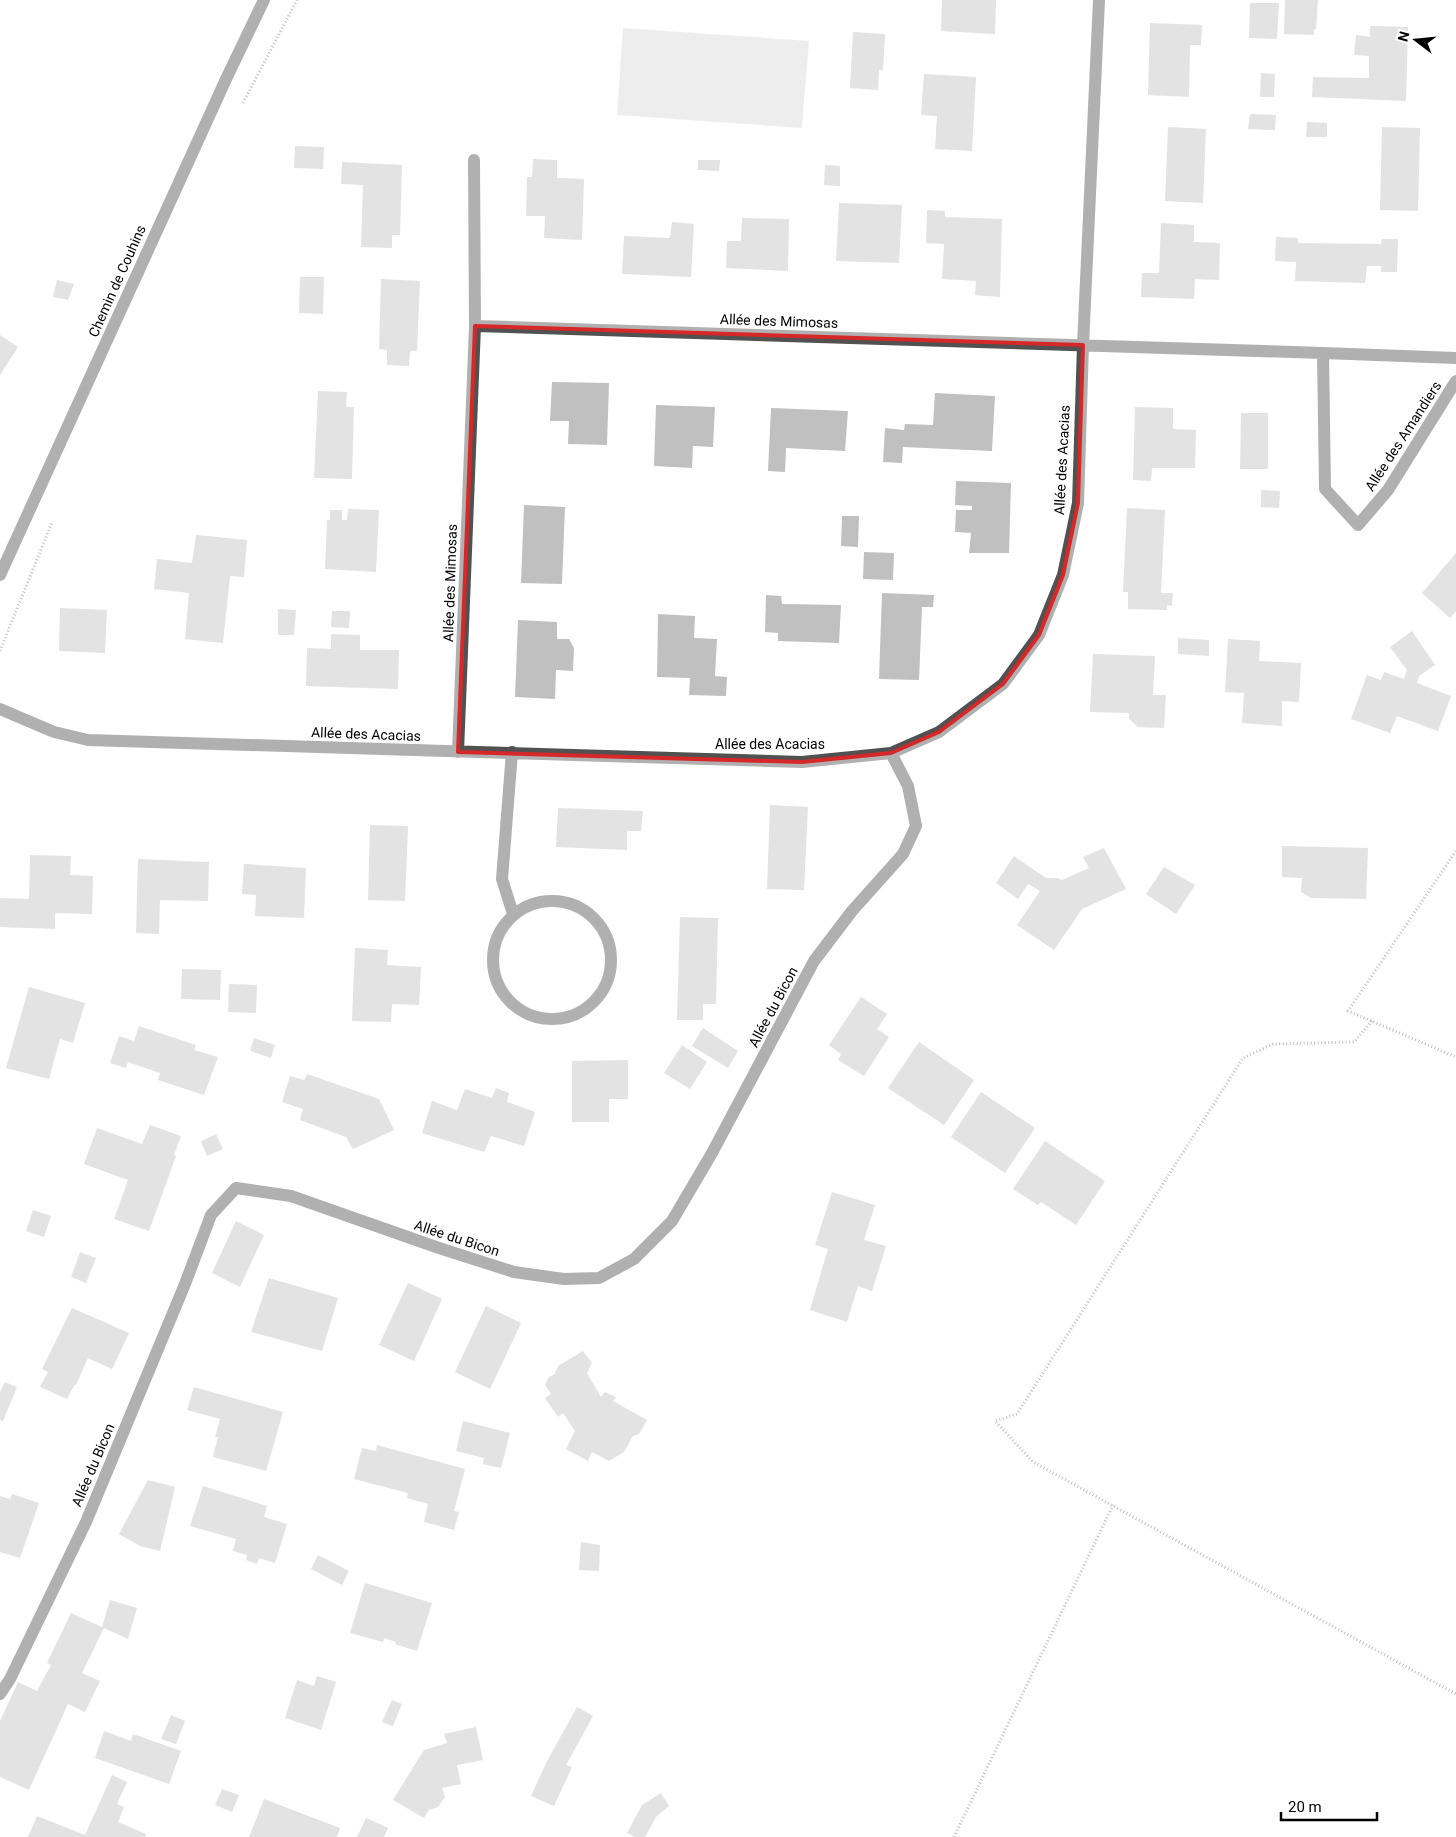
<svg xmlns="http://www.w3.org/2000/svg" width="1456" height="1837" font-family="Roboto,sans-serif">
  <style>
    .garden { fill: #d8d8d8 }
    .building { fill: #c0c0c0 }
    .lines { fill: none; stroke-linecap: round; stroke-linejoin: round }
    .path { stroke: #737373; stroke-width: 3; stroke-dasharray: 1 2.5; stroke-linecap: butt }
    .minor { stroke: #515151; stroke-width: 12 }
    .marked { fill: none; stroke: #d62828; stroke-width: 4; stroke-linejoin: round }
    .labels { text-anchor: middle; stroke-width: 4; stroke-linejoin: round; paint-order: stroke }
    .street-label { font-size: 14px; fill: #000; stroke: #fff }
  </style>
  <rect width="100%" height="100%" fill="#fff"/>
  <path class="garden" d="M623,28L809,41L802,128L617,115Z"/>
  <path class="building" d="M942,0H996L995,34L941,31Z
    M1285,0H1318L1316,29H1314V35L1284,34Z
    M1250,3H1279L1277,39L1249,38Z
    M1150,23L1202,25L1201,45H1190L1189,97L1148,95Z
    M1370,26L1408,27L1406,101L1312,97L1313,77L1369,78V56L1354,55L1356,35L1370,37Z
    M853,32L885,34L883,70H879L878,90L850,88Z
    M1261,73L1275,74L1274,97H1260Z
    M924,74L976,77L972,151L935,149L937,116L921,115Z
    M1250,114L1276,115L1275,130L1248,129Z
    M1307,122L1327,123V137H1306Z
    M1168,127L1206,129L1203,203L1165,201Z
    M1382,127L1420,128L1418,211L1380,210Z
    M295,146L324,147L323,169L294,168Z
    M533,159L557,160V178L584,179L582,240L544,238L545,216H526L527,177H532Z
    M698,160H720L719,171L698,170Z
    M342,162L402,165L400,235H392V248L361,247L363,185L341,184Z
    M825,165L840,166V186L824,185Z
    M839,203L902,205L899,263L836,261Z
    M927,210L945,211V217L1002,219L1000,297L975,295L976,281L942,279L944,244L926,243Z
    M742,218L789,219L788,271L726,268L727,241H741Z
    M672,222L694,224L691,277L622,274L624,236L670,238Z
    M1161,223L1194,225V242L1220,243L1219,280L1195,279L1194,299L1141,297L1142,273H1159Z
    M1276,237L1298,238V243L1381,244L1382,239H1398L1397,272H1381V266H1367L1365,283L1295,281L1296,262L1275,261Z
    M300,277H324L323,314L299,313Z
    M381,279L420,281L417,351H410L409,366L387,365V350L379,349Z
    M57,280L74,284L68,300L53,297Z
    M0,335L18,347L0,375Z
    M552,382L609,383L607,445L568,444L569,421H550Z
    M318,391L347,392L346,407H354L352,479L314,478Z
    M935,393L995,396L992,451L903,447L902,463L883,462L885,428L904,430L905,424L933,425Z
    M656,405L715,407L713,447L693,446L692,468L654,466Z
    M1135,407L1173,408V429L1196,430L1195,468H1152L1151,481L1133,480Z
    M771,408L848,411L845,451L786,448L785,472L768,471Z
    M1241,413H1268V469H1240Z
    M956,481L1011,483L1009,553H969L971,533L955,532L956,510H972V506L955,505Z
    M1261,490L1280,491L1279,508L1261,507Z
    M524,505L565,507L562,584L521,583Z
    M1127,508L1165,510L1161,593H1173L1172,606L1167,605V610L1128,609V592H1123Z
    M348,509L379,510L376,572L325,569L327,520H330V510H342V520H347Z
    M842,516H859L858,547L841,546Z
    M196,535L247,540L244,577L230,576L223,643L185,639L189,593L154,589L157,559L192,563Z
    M864,552L894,553L893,580L863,579Z
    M1456,553V611L1450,618L1422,593Z
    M882,593L934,595L933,607H922L919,680L879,679Z
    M766,595L781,596L782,604L841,605L839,643L778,641V633L765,632Z
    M60,608L107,610L105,653L59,651Z
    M278,609L296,610L294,635H278Z
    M332,611H350L349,628L331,627Z
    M658,614L695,616L694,638L717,639L715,676L727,677L726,696L689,695L690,678L657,677Z
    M518,620L557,622V639H569L574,648L573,671L556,670L555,699L515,697Z
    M1412,631L1435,665L1419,676L1417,683L1451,696L1438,731L1397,716L1390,733L1351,719L1367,675L1381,680L1384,672L1404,679L1407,670L1390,647Z
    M331,634L360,635V650H399L398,689L306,686L307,648L331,649Z
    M1178,638L1209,640V656L1178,654Z
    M1228,639L1260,641L1259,661L1301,663L1299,702L1282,701V726L1242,723L1244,693L1225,692Z
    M1093,654L1155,656L1153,695H1166L1164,728L1138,727L1129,719V713L1090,712Z
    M770,805L808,807L804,890L767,889Z
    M558,808L643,811L641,831H627V850L556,847Z
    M370,825L408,826L405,901L368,900Z
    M1282,846L1368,848L1366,899L1311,898L1301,892L1302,878L1282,877Z
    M1104,848L1126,889L1082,909L1054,950L1017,925L1040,891L1028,884L1018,899L996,883L1014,856L1046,878H1057L1062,880L1089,868L1083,857Z
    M30,855L71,856L70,875L93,876L92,914L55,913V929L0,927V898L29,899Z
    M138,859L209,862L208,901L160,900L159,934L136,933Z
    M244,864L306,868L304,918L255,916L256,895L242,894Z
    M1164,867L1195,885L1176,914L1146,894Z
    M680,917L718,918L716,1004H703V1020H677Z
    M355,948L388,950L387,965L421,967L419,1005L392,1004L391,1022L352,1021Z
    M182,969L221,970L220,1000L181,999Z
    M229,984L257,985L256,1013L228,1012Z
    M29,987L85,1003L73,1043L60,1039L49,1079L6,1068Z
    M861,997L887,1014L877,1029L889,1037L864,1076L838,1060L841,1054L829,1045Z
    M139,1026L196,1045L194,1050L218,1057L204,1095L158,1080L160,1073L128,1062L126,1068L110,1063L119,1036L134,1041Z
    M703,1028L738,1051L728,1068L692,1046Z
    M254,1038L275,1045L271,1058L250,1051Z
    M919,1042L974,1080L944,1125L888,1088Z
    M682,1045L707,1062L690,1089L664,1073Z
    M628,1060V1099H609V1122H572V1061Z
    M307,1074L379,1099L394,1130L353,1149L346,1137L300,1120L303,1109L282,1102L290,1076L304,1080Z
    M496,1088L509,1093L507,1102L535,1112L524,1146L491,1136L484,1152L422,1133L432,1101L457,1110L465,1089L492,1098Z
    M981,1092L1035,1128L1005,1173L951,1137Z
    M150,1125L181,1136L174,1155L176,1156L149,1231L114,1219L128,1180L84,1164L97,1128L142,1144Z
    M216,1134L223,1149L207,1156L201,1141Z
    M1045,1141L1105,1181L1076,1225L1041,1202L1038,1205L1013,1189Z
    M832,1192L875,1205L864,1240L886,1246L872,1291L858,1286L847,1322L810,1310L828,1249L815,1245Z
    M33,1210L51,1216L44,1237L26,1231Z
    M236,1221L264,1235L240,1287L212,1273Z
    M80,1252L96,1258L86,1283L71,1277Z
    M269,1278L338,1298L322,1351L251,1332Z
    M408,1283L442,1299L414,1361L379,1345Z
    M486,1306L521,1323L490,1389L455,1372Z
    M72,1308L129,1333L112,1369L88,1358L76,1385L75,1384L67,1399L40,1387L48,1372L42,1369Z
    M583,1351L592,1363L587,1373L601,1397L605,1392L616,1397L613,1401L647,1420L639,1434L633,1436L624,1452L609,1461L592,1452L588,1461L566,1449L575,1431L563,1413L558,1417L545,1398L551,1394L545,1385L549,1377L555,1374L558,1366Z
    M5,1382L17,1387L3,1421L0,1420V1392Z
    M194,1387L283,1412L266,1471L213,1457L218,1437H215L220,1419L187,1410Z
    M463,1421L510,1433L501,1468L483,1464L484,1458L456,1451Z
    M377,1445L465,1469L454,1511L459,1512L454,1530L424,1522L428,1504L407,1498L408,1493L354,1479L362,1448L376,1451Z
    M148,1480L175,1487L160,1551L140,1546L119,1534Z
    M203,1486L267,1506L264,1517L287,1524L275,1563L259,1558L257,1564L246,1560L247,1555L233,1551L236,1539L190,1526Z
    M12,1494L39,1503L20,1558L0,1552V1496L10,1499Z
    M581,1542L600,1545L599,1571L579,1570Z
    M318,1555L349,1571L342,1585L311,1569Z
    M365,1583L432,1603L417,1651L395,1644L396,1642L384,1638L383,1642L350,1633Z
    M110,1600L137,1608L128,1639L104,1628L82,1673L100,1681L85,1712L68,1704L29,1790L0,1777V1721L18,1682L37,1691L51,1665L47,1663L71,1613L102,1627Z
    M317,1676L336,1682L321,1730L285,1718L297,1680L314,1686Z
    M392,1700L402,1704L393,1726L382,1722Z
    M577,1707L593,1716L566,1765L572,1767L554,1806L531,1796L546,1763Z
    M171,1715L185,1721L176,1744L161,1739Z
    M476,1727L483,1760L457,1765L461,1784L442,1788L445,1797L438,1807L429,1810L424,1818L393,1800L424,1750L447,1743L444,1734Z
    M104,1731L131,1741L133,1734L181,1751L169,1784L95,1758Z
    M112,1775L127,1782L117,1804L124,1807L118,1822L146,1834L145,1837H28L37,1816L85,1835Z
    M222,1789L239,1795L232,1812L215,1805Z
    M661,1793L669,1806L656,1817L645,1837H635L627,1833L642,1805Z
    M264,1799L340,1828L337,1837H249Z
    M366,1818L388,1828L384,1837H357Z"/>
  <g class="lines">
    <path class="path" d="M243,103L297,0
      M0,651L52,522
      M1456,851L1348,1011L1456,1057
      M1372,1021L1354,1042L1273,1044L1243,1058L1017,1414L995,1421L1033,1462L1456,1694
      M954,1837L1113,1505"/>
    <path class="minor" d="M475,326L1323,353L1325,489L1358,525L1388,490L1456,381
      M1323,353L1456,358
      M0,575L227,77L264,0
      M0,709L54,732L88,740L802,762L891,753L939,732L1003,684L1039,635L1063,575L1078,503L1083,345L1099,0
      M458,752L475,326L474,160
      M512,752L502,879L513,914
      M493 960a59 59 0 1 1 118 0a59 59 0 1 1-118 0Z
      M0,1694L10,1679L86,1522L185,1284L211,1215L236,1188L291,1196L439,1248L514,1272L564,1279L599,1278L634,1259L672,1221L712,1153L814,961L852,911L903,854L916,826L908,786L891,753"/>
  </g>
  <path d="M0 0H1456V1837H0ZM475,326L1083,345L1078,503L1063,575L1039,635L1003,684L939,732L891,753L802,762L458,752Z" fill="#fff" fill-opacity=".55" fill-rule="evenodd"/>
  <path class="marked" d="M475,326L1083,345L1078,503L1063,575L1039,635L1003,684L939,732L891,753L802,762L458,752Z"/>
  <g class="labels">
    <g class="street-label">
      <text transform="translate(117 281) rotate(-66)" y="5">Chemin de Couhins</text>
      <text transform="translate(779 321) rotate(2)" y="5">Allée des Mimosas</text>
      <text transform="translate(1403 436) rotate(-57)" y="5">Allée des Amandiers</text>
      <text transform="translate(1062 460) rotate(-87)" y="5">Allée des Acacias</text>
      <text transform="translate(450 583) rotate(-88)" y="5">Allée des Mimosas</text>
      <text transform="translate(366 734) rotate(2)" y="5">Allée des Acacias</text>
      <text x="770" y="749">Allée des Acacias</text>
      <text transform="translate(773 1007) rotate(-62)" y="5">Allée du Bicon</text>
      <text transform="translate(457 1238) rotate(18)" y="5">Allée du Bicon</text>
      <text transform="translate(93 1465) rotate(-67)" y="5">Allée du Bicon</text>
    </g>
  </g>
  <g transform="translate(1416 40) rotate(286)" stroke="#ffffff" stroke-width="4" paint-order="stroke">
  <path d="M0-4L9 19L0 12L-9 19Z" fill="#000000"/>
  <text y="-8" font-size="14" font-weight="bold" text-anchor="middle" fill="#000000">N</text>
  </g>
  <path d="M1281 1812v8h96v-8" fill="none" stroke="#000000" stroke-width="2.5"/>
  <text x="1288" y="1812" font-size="15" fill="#000000" stroke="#ffffff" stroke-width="4" paint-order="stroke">20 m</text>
</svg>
